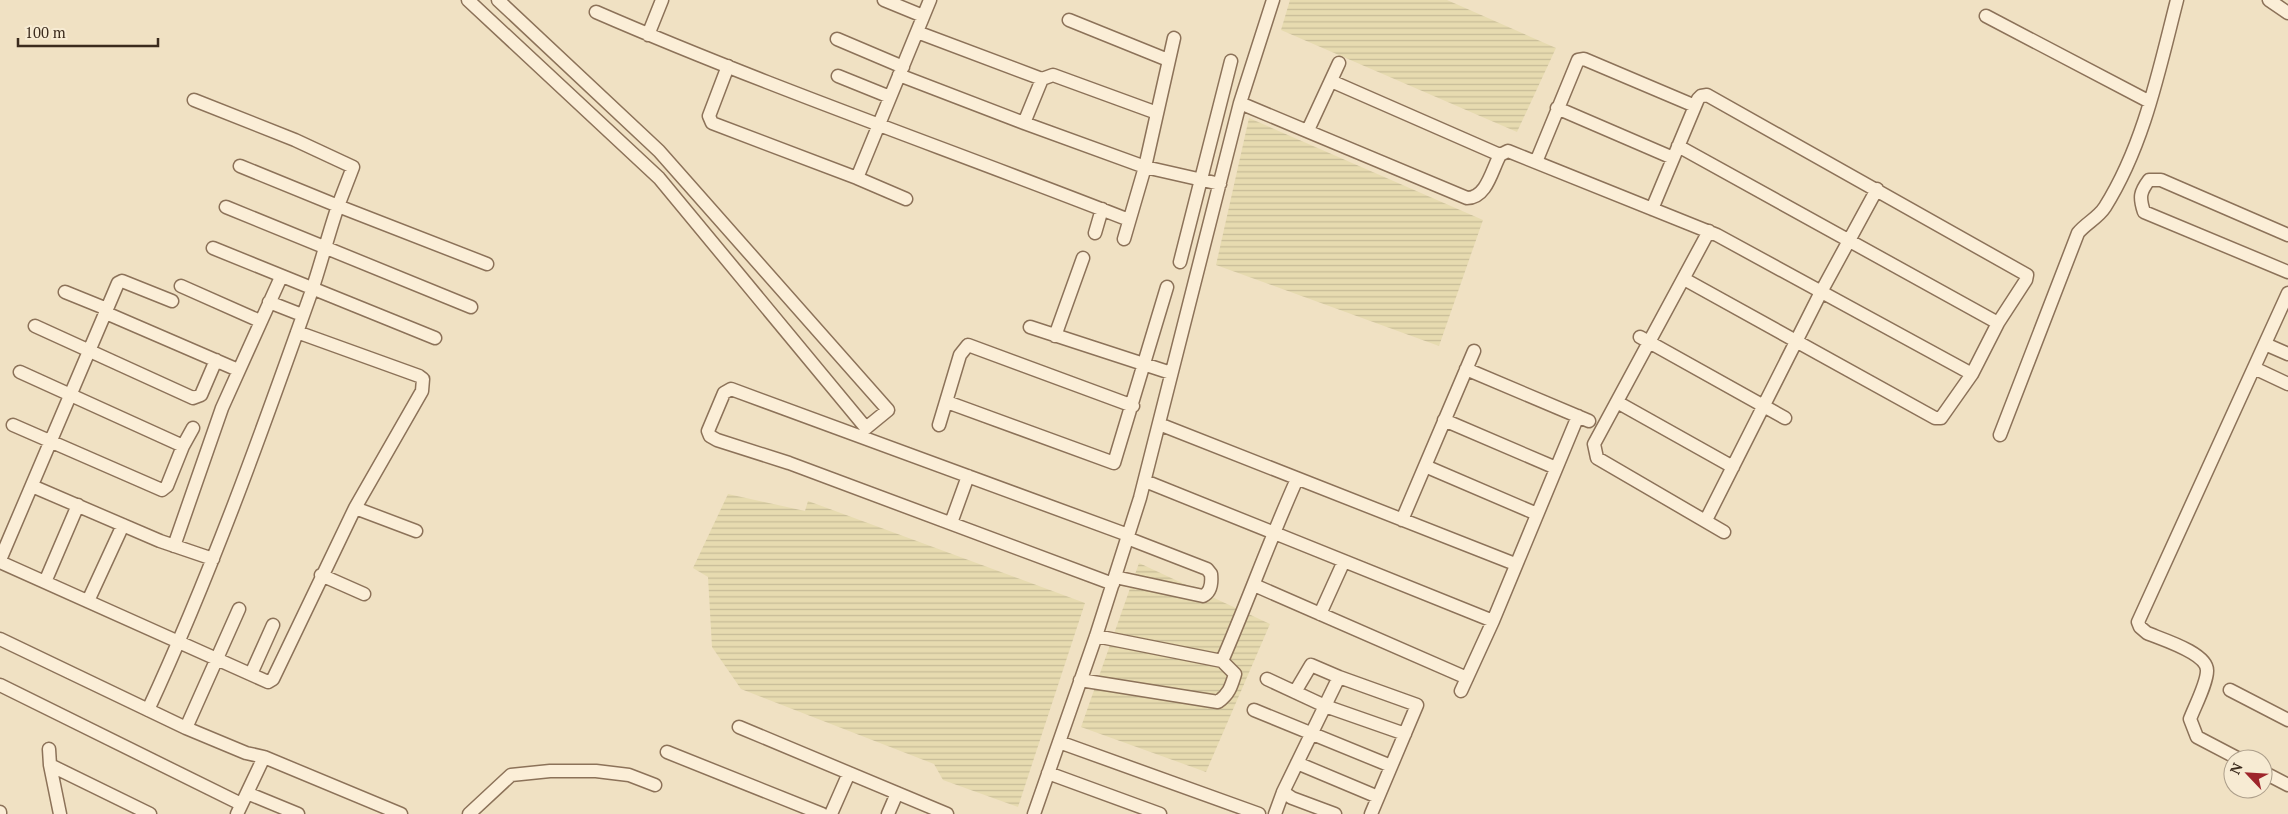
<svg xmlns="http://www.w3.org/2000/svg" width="2288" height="814" font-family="'PT Serif',serif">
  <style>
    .farmland { fill: url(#farmland-rules) }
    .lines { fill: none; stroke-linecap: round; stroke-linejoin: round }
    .minor-casing { stroke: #8c7259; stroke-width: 15 }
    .minor { stroke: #fbeed7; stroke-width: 12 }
  </style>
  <defs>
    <pattern id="farmland-rules" width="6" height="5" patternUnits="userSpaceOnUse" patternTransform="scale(1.25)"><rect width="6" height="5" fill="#e7dbb0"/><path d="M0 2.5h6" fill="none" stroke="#c7bc97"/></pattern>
  </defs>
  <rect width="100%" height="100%" fill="#f0e1c3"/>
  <path class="farmland" d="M1290,0H1447L1556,48L1517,132L1281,30Z
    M1249,118L1483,220L1439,346L1216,265Z
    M728,494L805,511L808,501L1085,603L1018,807L943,780L934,764L741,689L712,647L708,577L693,568Z
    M1139,563L1270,624L1206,772L1081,727Z"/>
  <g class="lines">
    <defs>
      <path id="minor" d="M468,0L659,178L866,428L888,410L659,151L498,0
        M884,0L923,16
        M2269,0L2288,13
        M596,12C771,88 951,150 1129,220
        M1986,16L2150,102
        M1069,20L1168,60
        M917,32L1042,79
        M648,35L662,0
        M837,39L903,67
        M728,66L709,116L712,123L857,178L906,199
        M899,75L1024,123L1145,167L1220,184
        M838,76L890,97
        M1331,81L1500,155
        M194,100L295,140L353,167L338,206L240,166
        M1240,103L1467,198C1487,198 1492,169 1500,155L1508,151L1717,235L1972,374
        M1557,108L1673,158
        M1024,123L1042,79L1053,75L1157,113
        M1308,130L1339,63
        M1678,146L1998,323
        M1536,162L1578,60L1584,59L1695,106
        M857,178L930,0
        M226,207L471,307
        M1652,209L1698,99L1701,96L1707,95L2027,275L2026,280L1998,323L1972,374L1941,418H1935L1684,279
        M1709,231L1594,444L1597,458L1724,532
        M1095,233L1102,209
        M2288,235L2161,180H2149C2140,192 2139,197 2144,212L2288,272
        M1124,239L1145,167L1174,38
        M213,248L435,338
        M1180,262L1231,61
        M181,286L260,321
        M65,292L107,309
        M269,302L302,315
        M106,313L238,370
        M35,326L193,398L201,395L216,360
        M1030,327L1171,373
        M1055,336L1083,258
        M1640,337L1785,418
        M2265,344L2288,354
        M2254,368L2288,384
        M1466,369L1589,421
        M20,372L183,446
        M947,402L1114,463L1167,287
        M1617,402L1733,467
        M1444,420L1556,468
        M1159,424L1515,564
        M13,425L162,490L167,486L183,446L193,428
        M939,425L960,355L968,345L1133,406
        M2000,435L2078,233C2086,223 2098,218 2105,207C2144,145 2159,70 2177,0
        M1425,466L1537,514
        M1145,481L1493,621
        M32,486L160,541L213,559
        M355,508L416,531
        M1402,520L1474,351
        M1706,520L1821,292L1877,189
        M951,523L968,476
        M174,546L222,408L281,277
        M0,560L118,283L122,281L172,301
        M0,562L268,682L273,679L355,508L422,391L423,379L419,376L297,332
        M321,575L364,594
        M1115,577L1203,596C1211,592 1212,583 1211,574L1207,569L1127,538
        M45,582L78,505
        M1113,584L789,463L717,440L710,436L708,431L724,393L731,389L1128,535
        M1254,585L1467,678
        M88,601L123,525
        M1320,614L1344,561
        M0,639L186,728L246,753L264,757
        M1222,661C1248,601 1270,539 1297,479
        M251,674L273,625
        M1267,679L1325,706L1405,734
        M1080,680L1218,702C1229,694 1231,687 1235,674L1222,661L1096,636
        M0,685L241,804
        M2230,690L2288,720
        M1461,691L1493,621L1578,416
        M1295,692L1311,665L1339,677
        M148,710C211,574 261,434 311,293C321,264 328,235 338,206L487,264
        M1254,710L1391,766
        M739,727L947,814
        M186,728L239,609
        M1059,742L1259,814
        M49,749L50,765L60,814
        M667,752L822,814
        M2239,759L2197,737L2190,719C2195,706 2207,683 2207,671C2208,653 2161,639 2147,633L2140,627L2138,622L2288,293
        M1297,763L1378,797
        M50,765L150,814
        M2263,772L2288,785
        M1048,773L1160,814
        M247,793L298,814
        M0,812V814
        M237,814L264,757L401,814
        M469,814L511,775L550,771H596L629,775L655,785
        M831,814L849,773
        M888,814L897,793
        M1034,814L1096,636L1140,498L1240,103L1273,0
        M1275,814L1283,792
        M1335,814L1292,798L1283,792L1339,677L1417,705L1371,814"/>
    </defs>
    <use href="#minor" class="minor-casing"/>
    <use href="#minor" class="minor"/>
  </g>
  <g transform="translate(2248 774) rotate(295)"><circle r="24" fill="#f7ebd3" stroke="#ac9e8a"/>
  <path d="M0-4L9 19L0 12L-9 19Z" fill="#9e252b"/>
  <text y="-8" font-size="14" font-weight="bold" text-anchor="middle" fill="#3b2b1d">N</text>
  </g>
  <path d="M18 38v8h140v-8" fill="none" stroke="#3b2b1d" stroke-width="2.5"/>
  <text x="25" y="38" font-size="15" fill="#3b2b1d" stroke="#f7ebd3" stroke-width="4" paint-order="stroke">100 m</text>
</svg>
